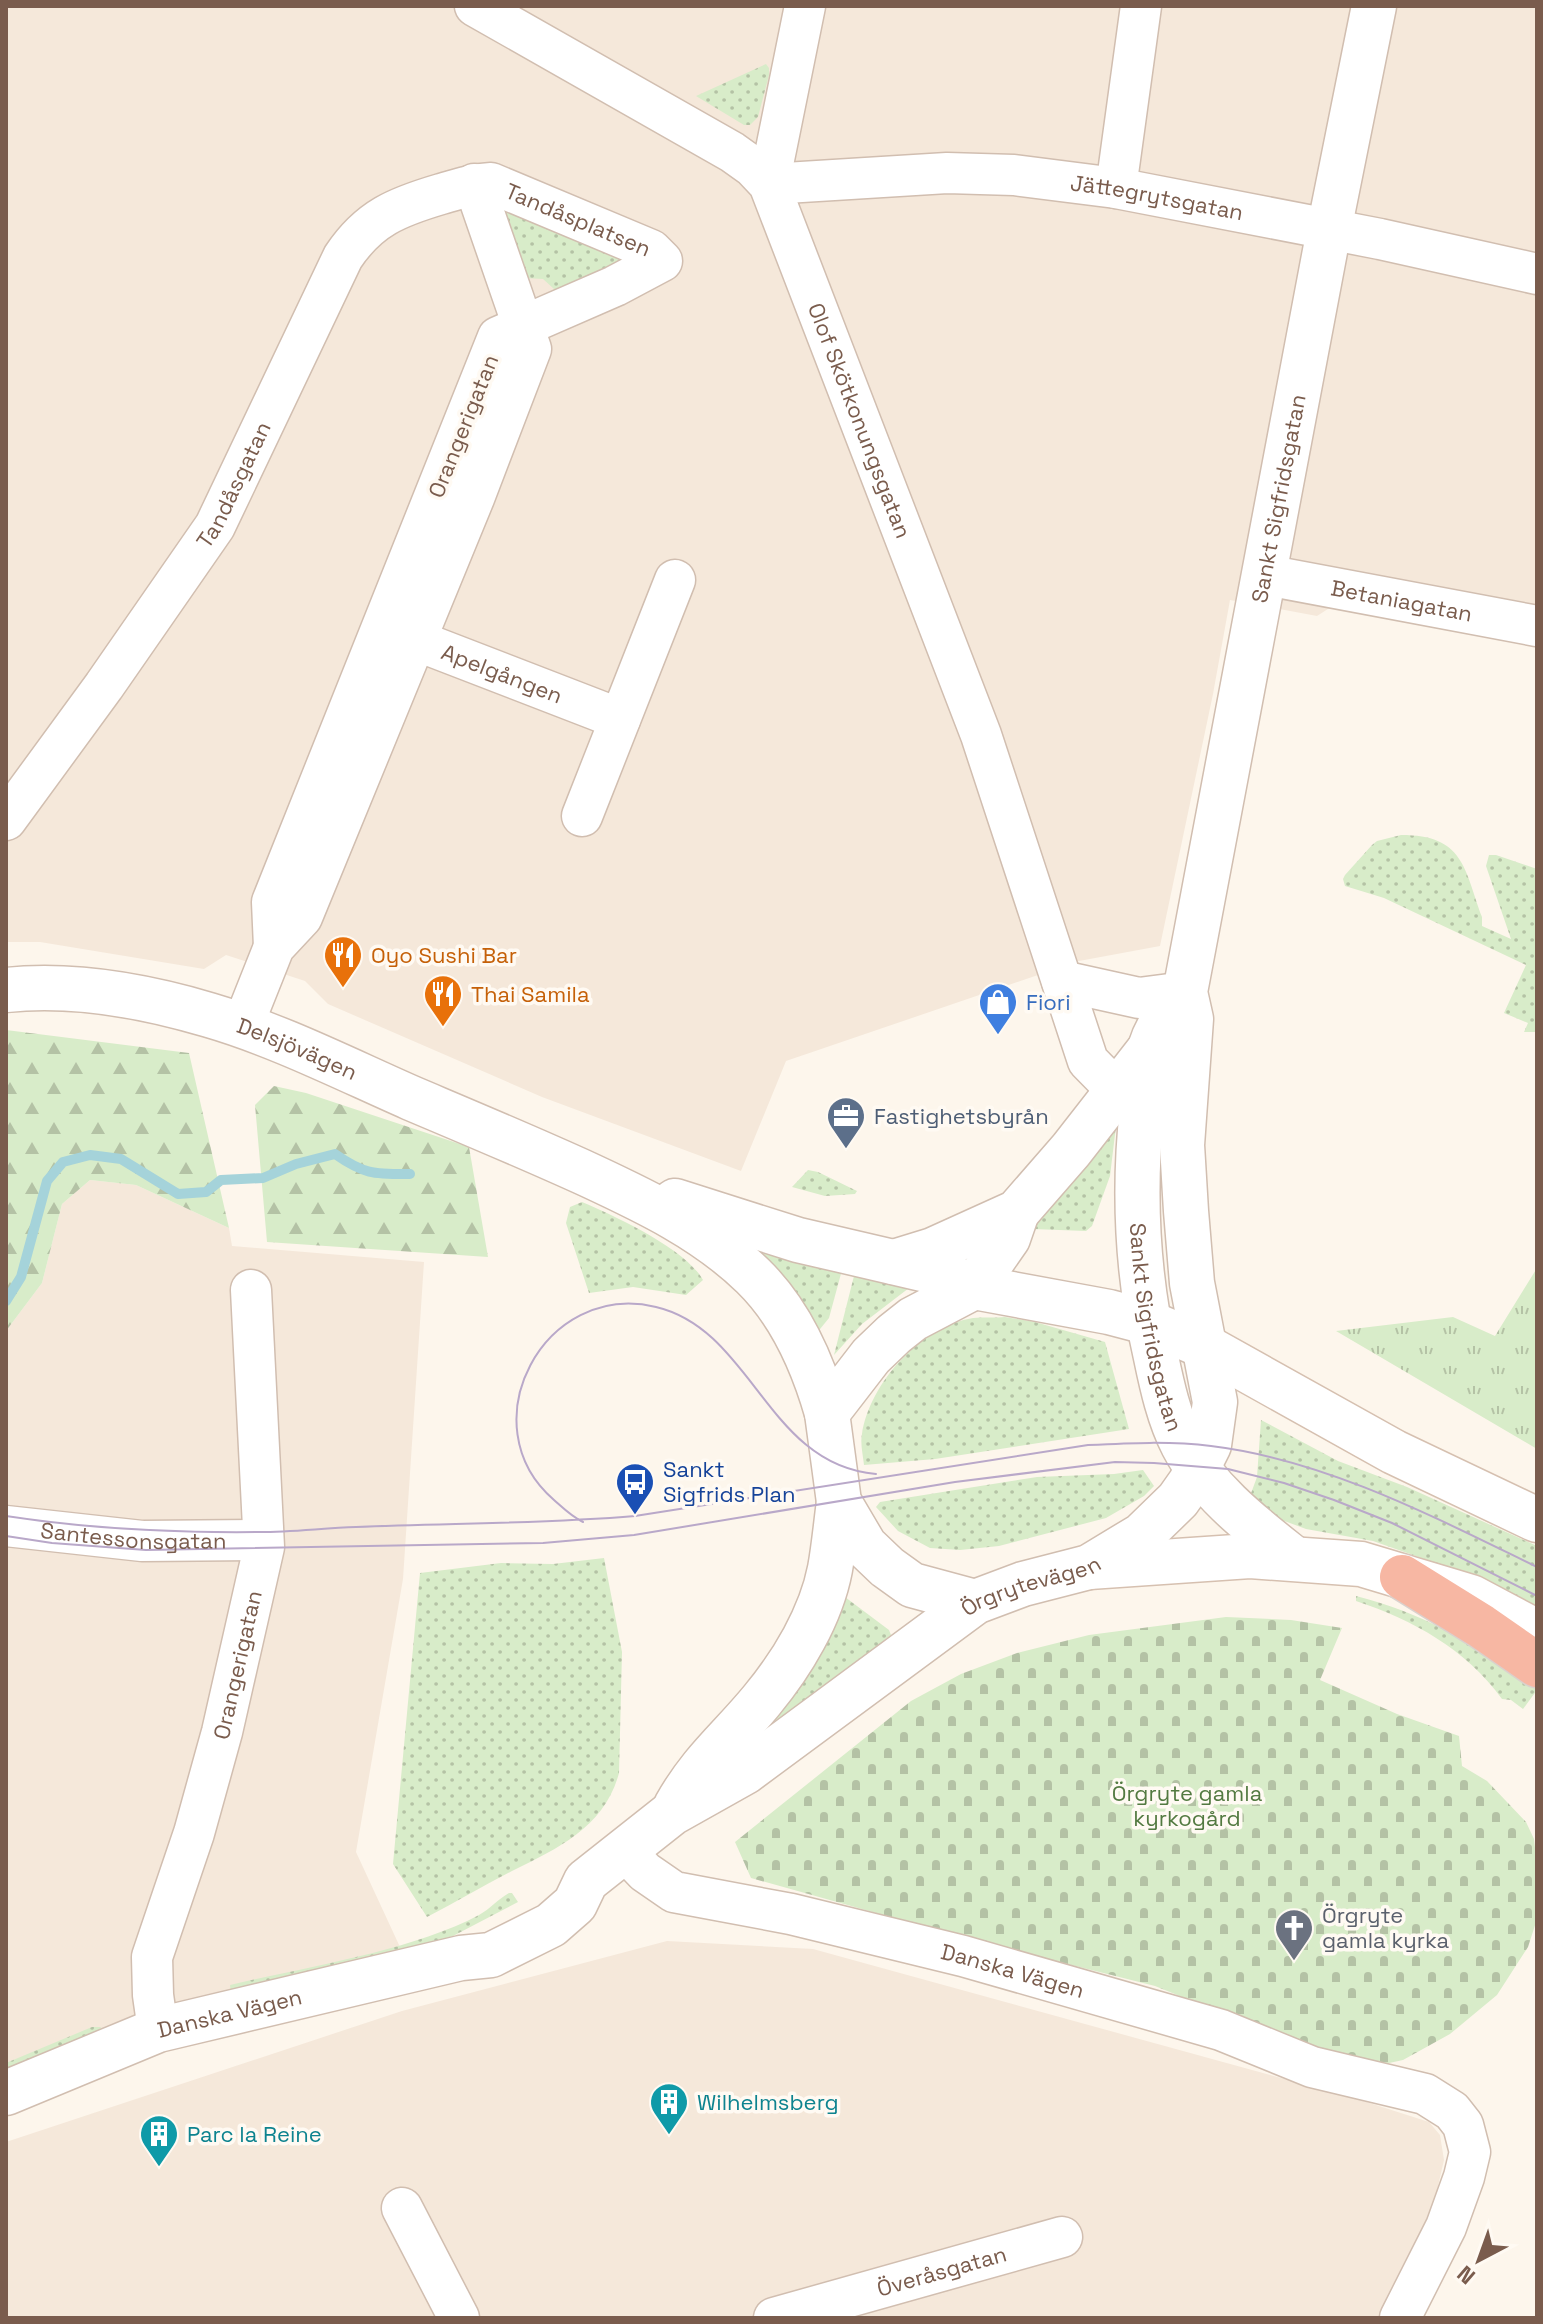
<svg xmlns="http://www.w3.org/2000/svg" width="1543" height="2324" font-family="'Space Grotesk',sans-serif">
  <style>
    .residential { fill: #f5e8da }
    .grass { fill: url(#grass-dots) }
    .forest { fill: url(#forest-firs) }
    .cemetery { fill: url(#cemetery-stones) }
    .park { fill: url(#park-tufts) }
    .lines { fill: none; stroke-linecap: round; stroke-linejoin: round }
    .stream { stroke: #a5d3da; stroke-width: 10 }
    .minor-casing { stroke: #d1beb0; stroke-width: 43 }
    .tertiary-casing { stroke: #d1beb0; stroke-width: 47 }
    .secondary-casing { stroke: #d6c0b0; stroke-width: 47 }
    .motorway-casing { stroke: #dad1cd; stroke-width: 47 }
    .minor { stroke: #fff; stroke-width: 40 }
    .tertiary { stroke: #fff; stroke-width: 44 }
    .secondary { stroke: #fff; stroke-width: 44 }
    .motorway { stroke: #f7b7a3; stroke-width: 44 }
    .tram { stroke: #b9a8c9; stroke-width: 2 }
    .labels { text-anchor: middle; stroke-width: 7; stroke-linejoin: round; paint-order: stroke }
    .street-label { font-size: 22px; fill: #7a5c4d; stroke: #fffaf3 }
    .food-label { font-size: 22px; fill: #c56008; stroke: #fffaf3; text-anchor: start }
    .shop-label { font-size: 22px; fill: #366cbe; stroke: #fffaf3; text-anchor: start }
    .service-label { font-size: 22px; fill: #4e5e75; stroke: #fffaf3; text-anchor: start }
    .transit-label { font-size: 22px; fill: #164399; stroke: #fffaf3; text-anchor: start }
    .park-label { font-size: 22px; fill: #537a41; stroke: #fffaf3 }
    .worship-label { font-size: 22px; fill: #5b616d; stroke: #fffaf3; text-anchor: start }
    .culture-label { font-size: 22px; fill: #0d838f; stroke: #fffaf3; text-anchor: start }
  </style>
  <defs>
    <pattern id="grass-dots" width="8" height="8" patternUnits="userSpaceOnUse" patternTransform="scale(2)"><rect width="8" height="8" fill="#d8ecc9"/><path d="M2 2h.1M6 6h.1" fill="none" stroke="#b4c2a5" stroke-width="1.8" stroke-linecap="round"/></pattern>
    <pattern id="forest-firs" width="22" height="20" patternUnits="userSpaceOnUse" patternTransform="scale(2)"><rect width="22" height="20" fill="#d8ecc9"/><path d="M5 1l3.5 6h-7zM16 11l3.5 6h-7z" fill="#b4c2a5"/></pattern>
    <pattern id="cemetery-stones" width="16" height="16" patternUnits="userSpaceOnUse" patternTransform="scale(2)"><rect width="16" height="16" fill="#d8ecc9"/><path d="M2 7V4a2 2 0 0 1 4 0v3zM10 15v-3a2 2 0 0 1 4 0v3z" fill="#b4c2a5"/></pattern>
    <pattern id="park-tufts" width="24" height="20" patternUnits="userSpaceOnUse" patternTransform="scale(2)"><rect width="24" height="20" fill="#d8ecc9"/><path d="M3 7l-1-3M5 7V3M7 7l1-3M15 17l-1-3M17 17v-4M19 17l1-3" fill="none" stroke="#b4c2a5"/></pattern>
  </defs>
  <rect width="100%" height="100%" fill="#fdf6ec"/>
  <path class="residential" d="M6,6H1537V646L1331,607L1317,616L1230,600L1213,694L1160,946L1079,961L786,1061L741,1171L542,1097L328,1004L305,981L226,955L204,969L40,942H6Z
    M90,1180L136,1185L229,1228L232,1246L424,1262L403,1579L356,1852L406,1960L6,2082V1331L42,1283L62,1204Z
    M667,1941L813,1949L1357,2099L1429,2122L1440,2135L1444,2160L1435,2199L1384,2318H6V2142L402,2011Z"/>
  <path class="grass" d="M766,64L769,68V75L758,117L750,125H744L696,96Z
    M495,203L632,256L564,298L543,279L525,278Z
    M1401,835C1464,835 1464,868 1482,917V926L1511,939L1486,866L1489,855H1496L1537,869V1032H1524L1528,1023L1504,1013L1526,965L1384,898L1345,886L1343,879L1345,875L1372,845L1377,841Z
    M1116,1126L1110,1176L1092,1226L1086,1231L1032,1229Z
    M808,1170L818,1172L857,1191L855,1194L825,1196L792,1187Z
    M582,1202C615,1216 686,1249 703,1280L686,1295L633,1287L589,1293L566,1223L570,1207Z
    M763,1246L842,1270L829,1318L816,1334L757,1253Z
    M855,1272L909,1288L862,1324L834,1355Z
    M1005,1317L1035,1322L1105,1342L1129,1429L935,1459L864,1465C863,1455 860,1443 862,1434C870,1383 921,1326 973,1318C984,1317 995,1318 1005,1317Z
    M1261,1420L1338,1461L1407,1487L1537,1546V1611L1467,1574L1373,1541L1306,1529L1279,1519L1250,1496L1257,1477Z
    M1143,1470L1154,1486L1144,1496L1106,1518L999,1546L960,1550L930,1548L898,1531L876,1507L880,1502L1037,1477L1114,1474Z
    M604,1558L622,1652L619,1773C605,1826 559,1848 514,1870C485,1885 456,1902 427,1917L393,1864L420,1573L501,1563L553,1564Z
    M841,1594L889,1630L891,1635L749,1746Z
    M1356,1596C1425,1613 1478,1647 1537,1684V1690L1523,1709L1511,1700L1502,1699C1466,1649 1413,1620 1356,1601Z
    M509,1893H512L518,1902L453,1936L384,1960L231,1993L230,1985C306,1967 411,1951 479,1915C490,1909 498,1899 509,1893Z
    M92,2027H101L97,2035L6,2073V2063Z"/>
  <path class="forest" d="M6,1030L189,1053L229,1228L136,1185L90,1180L62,1204L42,1283L6,1331Z
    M274,1086L306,1093L469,1147L488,1257L267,1242L255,1105Z"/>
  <path class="cemetery" d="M1226,1617L1291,1620L1342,1628L1320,1680L1397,1714L1459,1736L1462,1766L1487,1781L1526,1822L1534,1839L1537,1865V1919L1528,1947L1497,1995L1450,2034L1403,2060L1366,2068L1318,2052L1155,1986L976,1941L751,1878L735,1842L911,1701L961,1674L1017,1653L1089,1635Z"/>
  <path class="park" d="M1537,1268V1449L1336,1331L1453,1317L1495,1336Z"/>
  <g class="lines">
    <path class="stream" d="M6,1301L21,1277L47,1181L63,1162L90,1155L121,1159L178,1194L206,1192L221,1180L263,1178L296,1164L335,1154C365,1175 375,1174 410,1174"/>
    <defs>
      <g id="minor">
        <path id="s1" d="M475,6L732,152L753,167L769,184L981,735L1088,1061L1140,1114"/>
        <path id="s2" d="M769,184L947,173L1014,175L1116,188L1380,239L1537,274"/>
        <path d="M769,184L805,6"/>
        <path d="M1116,188L1141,6"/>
        <path id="s3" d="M1266,575L1537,626"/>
        <path id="s4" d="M392,631L620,719"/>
        <path d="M582,816L675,580"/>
        <path id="s5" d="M6,820L104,686L215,526L343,257C369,218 397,207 441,194C458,189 473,184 491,183L651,250L662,261L615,286L498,337L272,902L274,947"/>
        <path d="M1062,981L1139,998L1185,992"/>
        <path d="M243,1025L274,947L302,917L474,498L531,349L474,184"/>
        <path id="s6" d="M6,1526L142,1541L263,1540"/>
        <path id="s7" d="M625,1851L645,1872L674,1892L791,1914L963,1956L1221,2030L1312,2067L1425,2094L1452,2111L1463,2125L1470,2152L1464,2177L1446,2227L1400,2318"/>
        <path id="s8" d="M158,2030L153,1995L152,1957L194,1833L222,1732L264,1547L251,1290"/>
        <path d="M402,2208L459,2318"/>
        <path id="s9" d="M774,2318L1062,2237"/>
      </g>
      <g id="tertiary">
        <path id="s10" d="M6,990C73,983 145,996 209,1015C278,1035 345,1069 411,1098C470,1123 530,1148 589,1175C647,1202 706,1230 753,1276C790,1312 813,1364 827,1413"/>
        <path id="s11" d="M1185,992C1170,1010 1157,1025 1150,1048C1144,1067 1144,1089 1142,1109C1133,1193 1137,1275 1156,1357C1162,1386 1169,1418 1183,1445C1207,1491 1253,1526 1293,1558"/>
        <path d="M675,1201L798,1240L944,1274L974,1287L1109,1312L1147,1322L1204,1346"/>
        <path d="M894,1262L933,1250L1017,1212L1071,1150L1149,1050"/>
        <path d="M975,1602L912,1585L887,1567L865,1546L839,1502L827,1413L871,1356L894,1334L913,1319L974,1287L1008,1238L1017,1212"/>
        <path d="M676,1806C701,1761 731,1738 762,1700C792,1664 821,1616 830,1569C834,1547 836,1524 839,1502"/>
        <path id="s12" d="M6,2093L158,2030L461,1958L491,1955L551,1925L575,1904L586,1881L672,1813L745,1772L975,1602L1023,1584L1089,1567L1142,1535L1178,1500L1190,1483L1209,1445L1215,1402L1192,1283L1186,1211L1182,1145L1191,1019L1185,992L1329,230L1374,6"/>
      </g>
      <path id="secondary" d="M1204,1346L1394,1452L1537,1520
        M1089,1567L1250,1556L1361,1564L1471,1597L1537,1632"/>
      <path id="motorway" d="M1402,1577L1481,1626L1537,1665"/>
    </defs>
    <use href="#minor" class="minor-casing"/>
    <use href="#tertiary" class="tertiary-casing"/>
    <use href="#secondary" class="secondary-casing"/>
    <use href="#motorway" class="motorway-casing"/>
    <use href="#minor" class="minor"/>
    <use href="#tertiary" class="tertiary"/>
    <use href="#secondary" class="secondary"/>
    <use href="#motorway" class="motorway"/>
    <path class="tram" d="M6,1516C90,1529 175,1533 260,1532C292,1532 324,1528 356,1527C450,1523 542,1524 635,1516L1088,1445C1129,1443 1171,1441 1211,1446C1326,1460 1434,1517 1537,1567
      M583,1522C572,1517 563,1508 554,1500C467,1425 544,1280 656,1307C753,1330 767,1465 876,1474
      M6,1536L52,1543L146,1550L543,1543L634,1535L955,1482L1115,1462L1154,1463L1228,1469L1284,1483L1334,1500L1392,1523L1537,1596"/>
  </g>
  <defs>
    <symbol id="restaurant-pin" viewBox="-11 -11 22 30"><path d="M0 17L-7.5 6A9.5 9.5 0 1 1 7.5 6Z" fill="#e8710a" stroke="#fffaf3"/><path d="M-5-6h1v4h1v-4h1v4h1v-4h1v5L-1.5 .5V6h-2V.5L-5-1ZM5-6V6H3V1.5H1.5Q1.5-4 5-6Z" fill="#fff"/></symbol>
    <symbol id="shop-pin" viewBox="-11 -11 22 30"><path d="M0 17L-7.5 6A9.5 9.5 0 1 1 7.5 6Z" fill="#3f7fe0" stroke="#fffaf3"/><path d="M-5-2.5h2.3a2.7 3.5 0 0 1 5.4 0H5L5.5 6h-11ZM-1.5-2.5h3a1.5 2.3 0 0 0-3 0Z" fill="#fff"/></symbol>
    <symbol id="office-pin" viewBox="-11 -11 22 30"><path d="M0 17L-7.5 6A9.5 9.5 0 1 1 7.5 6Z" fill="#5c6f8a" stroke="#fffaf3"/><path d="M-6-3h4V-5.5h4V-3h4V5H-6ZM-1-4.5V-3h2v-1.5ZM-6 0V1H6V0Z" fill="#fff"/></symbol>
    <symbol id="bus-pin" viewBox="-11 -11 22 30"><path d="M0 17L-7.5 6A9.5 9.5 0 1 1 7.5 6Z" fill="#1a4fb4" stroke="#fffaf3"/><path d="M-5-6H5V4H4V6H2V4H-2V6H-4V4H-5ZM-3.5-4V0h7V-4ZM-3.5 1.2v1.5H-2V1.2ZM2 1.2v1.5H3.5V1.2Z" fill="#fff"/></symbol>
    <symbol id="church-pin" viewBox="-11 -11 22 30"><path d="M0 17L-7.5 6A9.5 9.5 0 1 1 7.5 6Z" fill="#6b7280" stroke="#fffaf3"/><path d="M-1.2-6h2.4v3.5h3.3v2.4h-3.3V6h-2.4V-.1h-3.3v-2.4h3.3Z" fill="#fff"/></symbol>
    <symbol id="building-pin" viewBox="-11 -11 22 30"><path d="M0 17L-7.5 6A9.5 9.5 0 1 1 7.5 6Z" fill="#0f9aa8" stroke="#fffaf3"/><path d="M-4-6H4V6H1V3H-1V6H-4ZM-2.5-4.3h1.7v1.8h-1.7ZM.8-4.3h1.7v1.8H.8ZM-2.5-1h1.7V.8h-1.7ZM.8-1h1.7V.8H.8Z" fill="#fff"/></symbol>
  </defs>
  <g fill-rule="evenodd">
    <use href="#restaurant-pin" x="321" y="933" width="44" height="60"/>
    <use href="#restaurant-pin" x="421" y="972" width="44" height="60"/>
    <use href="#shop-pin" x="976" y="980" width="44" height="60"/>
    <use href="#office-pin" x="824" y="1094" width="44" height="60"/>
    <use href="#bus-pin" x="613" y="1460" width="44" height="60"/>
    <use href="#church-pin" x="1272" y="1906" width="44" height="60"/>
    <use href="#building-pin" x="647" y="2080" width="44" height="60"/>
    <use href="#building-pin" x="137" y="2112" width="44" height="60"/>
  </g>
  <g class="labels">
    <g class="street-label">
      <text dy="8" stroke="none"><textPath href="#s2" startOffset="390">Jättegrytsgatan</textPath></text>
      <text dy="8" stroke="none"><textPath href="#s5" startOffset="924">Tandåsplatsen</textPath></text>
      <text dy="8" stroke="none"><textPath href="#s1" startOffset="598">Olof Skötkonungsgatan</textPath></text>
      <text transform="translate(463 426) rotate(-68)" y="8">Orangerigatan</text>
      <text dy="8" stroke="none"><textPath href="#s5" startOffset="406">Tandåsgatan</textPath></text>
      <text dy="8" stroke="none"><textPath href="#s12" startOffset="2364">Sankt Sigfridsgatan</textPath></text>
      <text dy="8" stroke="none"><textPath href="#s3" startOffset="138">Betaniagatan</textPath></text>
      <text dy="8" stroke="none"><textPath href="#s4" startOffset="118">Apelgången</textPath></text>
      <text dy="8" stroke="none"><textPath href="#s10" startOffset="300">Delsjövägen</textPath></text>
      <text dy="8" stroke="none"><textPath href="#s11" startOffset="348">Sankt Sigfridsgatan</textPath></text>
      <text dy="8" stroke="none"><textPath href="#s6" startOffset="128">Santessonsgatan</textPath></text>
      <text dy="8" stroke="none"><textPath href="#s12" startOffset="1168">Örgrytevägen</textPath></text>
      <text dy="8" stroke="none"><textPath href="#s8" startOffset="378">Orangerigatan</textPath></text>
      <text dy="8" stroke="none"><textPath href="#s7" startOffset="412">Danska Vägen</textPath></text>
      <text dy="8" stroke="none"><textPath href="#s12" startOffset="238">Danska Vägen</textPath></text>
      <text dy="8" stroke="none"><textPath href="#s9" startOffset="174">Överåsgatan</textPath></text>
    </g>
    <g class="food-label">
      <text x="371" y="963">Oyo Sushi Bar</text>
      <text x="471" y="1002">Thai Samila</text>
    </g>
    <g class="shop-label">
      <text x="1026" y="1010">Fiori</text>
    </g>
    <g class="service-label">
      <text x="874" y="1124">Fastighetsbyrån</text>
    </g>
    <g class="transit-label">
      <text x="663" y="1477">Sankt<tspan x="663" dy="25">Sigfrids Plan</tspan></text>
    </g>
    <g class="park-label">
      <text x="1187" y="1801">Örgryte gamla<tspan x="1187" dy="25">kyrkogård</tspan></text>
    </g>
    <g class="worship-label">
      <text x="1322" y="1923">Örgryte<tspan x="1322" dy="25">gamla kyrka</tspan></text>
    </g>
    <g class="culture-label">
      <text x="697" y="2110">Wilhelmsberg</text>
      <text x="187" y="2142">Parc la Reine</text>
    </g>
  </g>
  <rect width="1543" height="2324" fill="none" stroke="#7a5c4d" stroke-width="16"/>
  <g transform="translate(1479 2260) rotate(221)" stroke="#fffaf3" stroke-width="6" paint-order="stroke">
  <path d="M0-6L14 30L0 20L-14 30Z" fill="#7a5c4d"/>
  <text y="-12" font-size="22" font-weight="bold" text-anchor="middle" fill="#7a5c4d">N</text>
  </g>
</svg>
